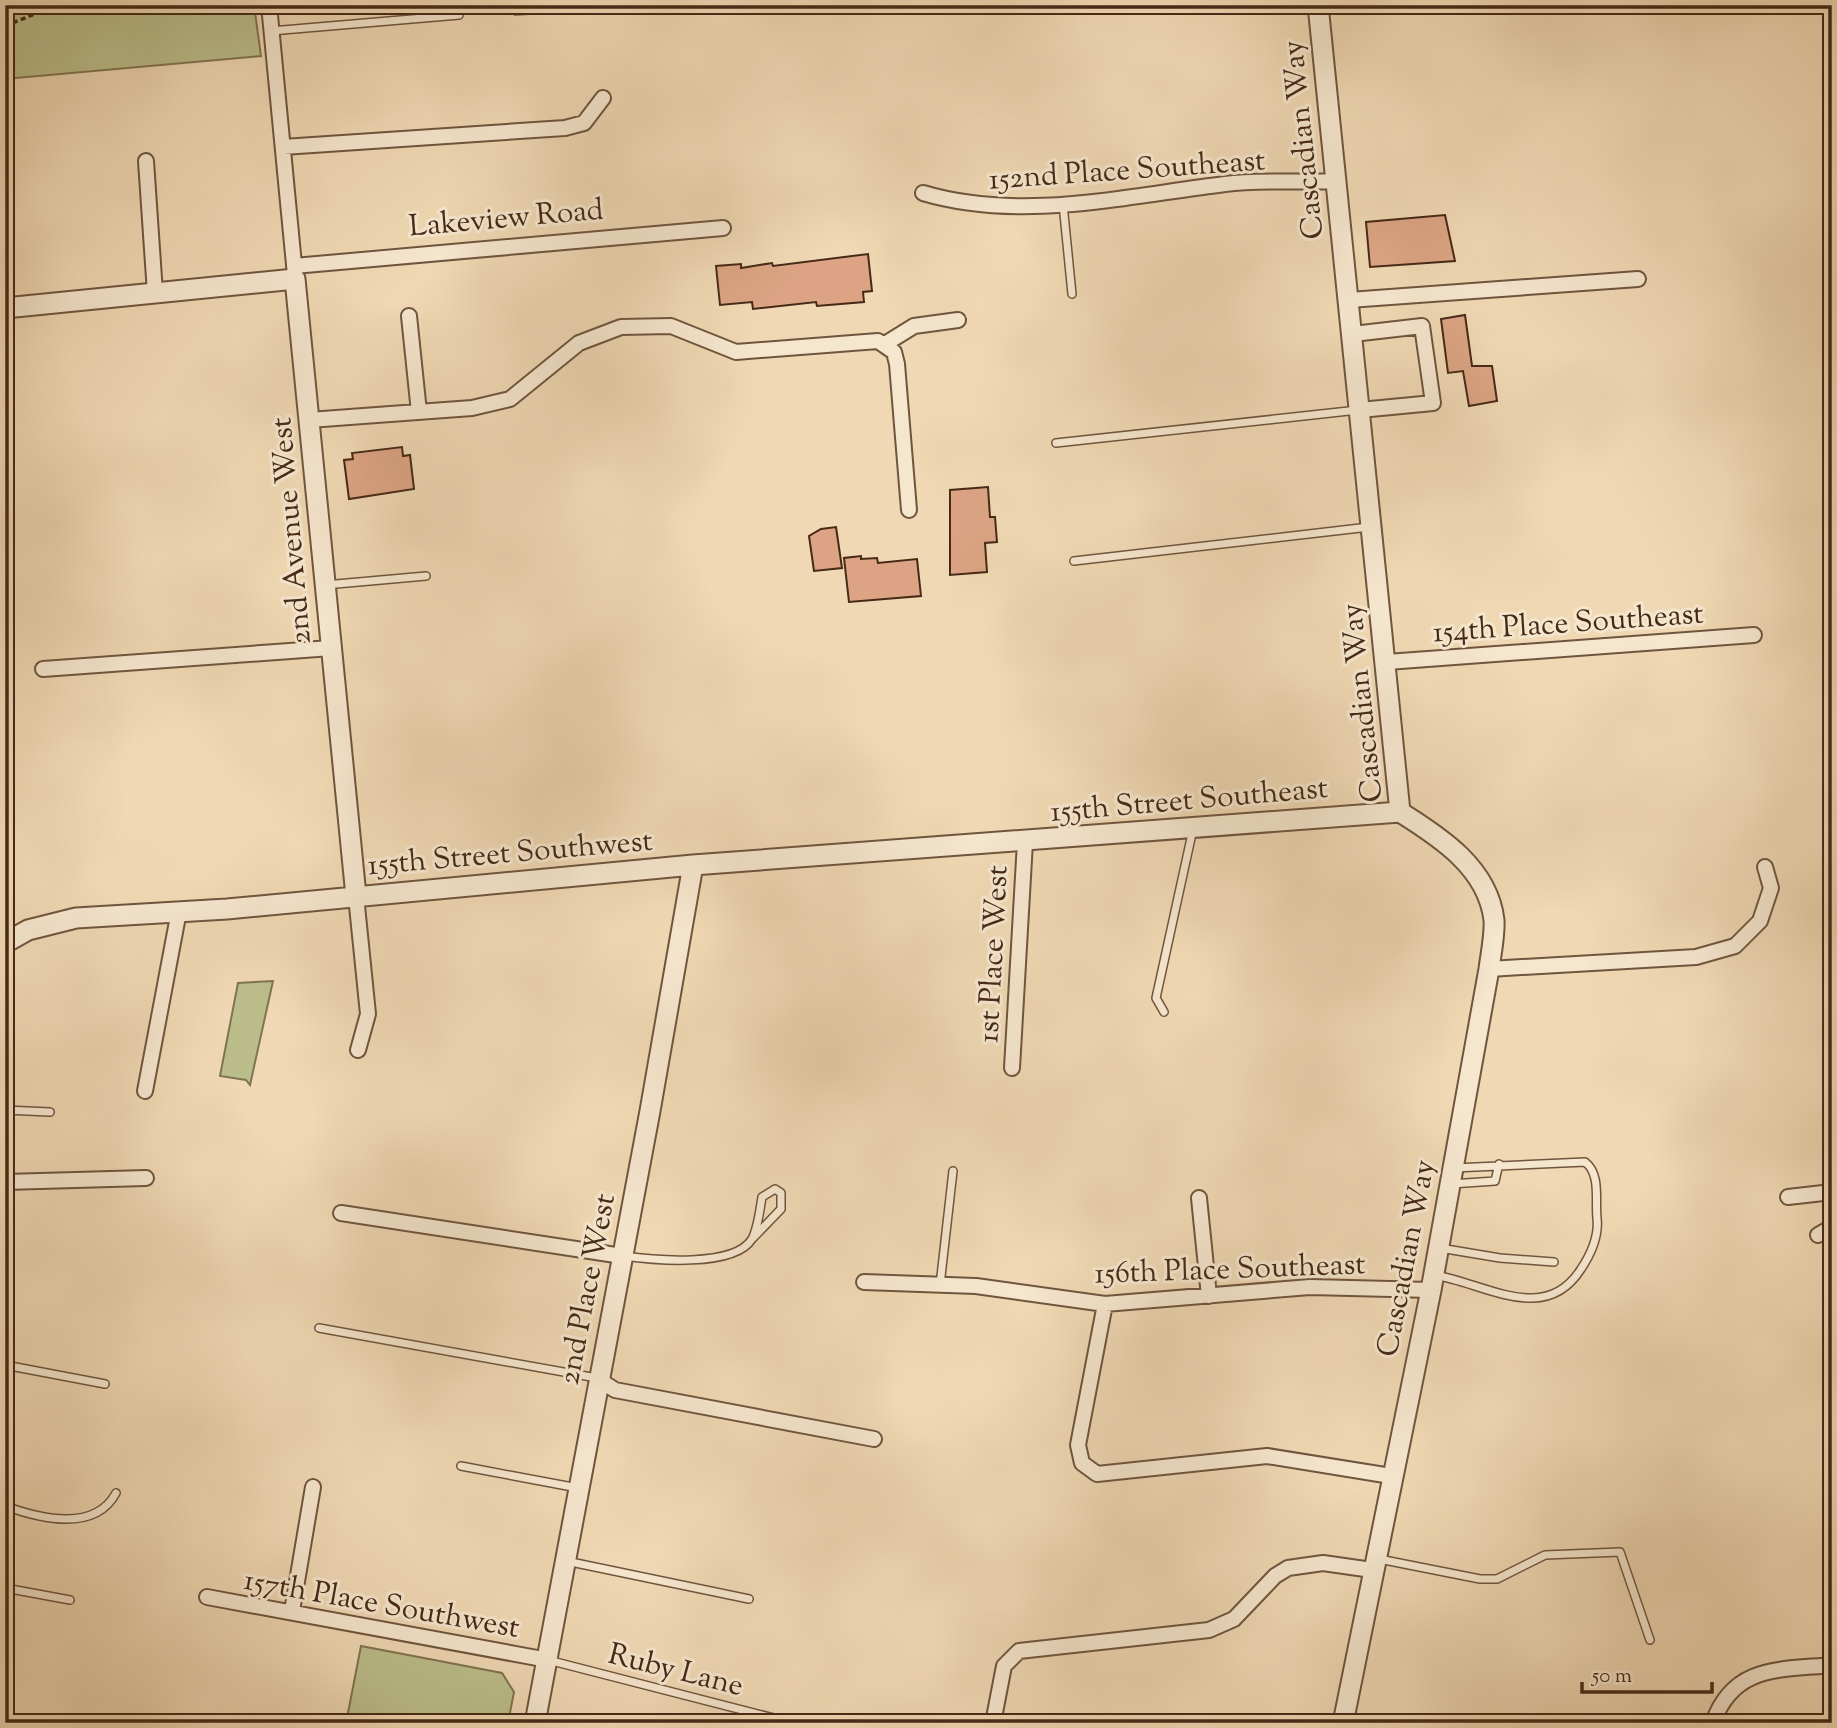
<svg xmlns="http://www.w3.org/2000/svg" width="1837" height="1728" font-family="'Sorts Mill Goudy',serif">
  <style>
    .green { fill: #bbbe8b; stroke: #807451; stroke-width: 2 }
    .building { fill: #dca484; stroke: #462917; stroke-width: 2 }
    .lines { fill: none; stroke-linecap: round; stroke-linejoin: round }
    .service-casing { stroke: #70553e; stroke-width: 10 }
    .minor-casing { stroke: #70553e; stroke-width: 18 }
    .tertiary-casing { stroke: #70553e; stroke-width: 23 }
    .path { stroke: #462917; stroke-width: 3.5; stroke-dasharray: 5 3.5; stroke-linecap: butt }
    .service { stroke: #f5e6ce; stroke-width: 7 }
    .minor { stroke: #f5e6ce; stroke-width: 14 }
    .tertiary { stroke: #f5e6ce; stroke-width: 19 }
    .labels { text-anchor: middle; stroke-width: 6; stroke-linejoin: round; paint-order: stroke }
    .street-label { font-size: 30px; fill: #462917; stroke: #f5e6ce }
  </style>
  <rect width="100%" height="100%" fill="#efd8b3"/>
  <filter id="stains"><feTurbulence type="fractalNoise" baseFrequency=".00286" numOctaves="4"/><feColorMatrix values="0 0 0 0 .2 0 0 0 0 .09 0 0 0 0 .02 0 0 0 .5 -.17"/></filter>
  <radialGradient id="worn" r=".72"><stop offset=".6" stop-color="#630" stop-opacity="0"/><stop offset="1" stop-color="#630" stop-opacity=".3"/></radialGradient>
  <path class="green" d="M5,5H254L261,56L5,79Z
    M514,5H543V13L515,15Z
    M273,981L250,1085L246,1080L220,1076L238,983Z
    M361,1646L502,1673L514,1692L508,1723H346Z"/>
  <path class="building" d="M1445,215L1455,261L1370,267L1366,222Z
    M868,254L872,291L863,292L864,302L817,306L816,302L753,309L752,302L720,305L716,266L741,264V268L772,263L773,266Z
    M1465,315L1472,366H1492L1497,401L1469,406L1463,371L1448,373L1441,319Z
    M402,447L403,456L410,455L414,489L349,499L344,460L353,459L352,453Z
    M988,487L990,517H995L997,542L985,543L987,572L950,575V490Z
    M836,527L842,568L814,571L809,536L821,529Z
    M861,556V559L877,558L878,563L917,559L921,596L849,602L844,558Z"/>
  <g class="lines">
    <defs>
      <path id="service" d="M271,31L459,15
        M1063,204L1072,294
        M1056,443L1358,410
        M1074,561L1369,527
        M325,585L426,576
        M1164,1012L1156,998L1193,829
        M5,1110L50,1112
        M1451,1184L1495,1181L1499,1164
        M1440,1248L1500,1258L1554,1262
        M623,1256C653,1260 734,1268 752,1239C758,1228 760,1209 762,1197L775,1189L781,1193V1209L753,1238
        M1434,1275C1485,1283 1545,1326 1581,1269C1591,1254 1599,1236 1597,1218C1595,1200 1601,1174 1585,1162L1454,1168
        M940,1285L953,1171
        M319,1328L597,1378
        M5,1365L105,1384
        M461,1466L578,1488
        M5,1506C41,1519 95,1532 116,1493
        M1379,1559L1480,1579H1497L1545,1555L1620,1552L1650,1640
        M566,1561L749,1599
        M5,1588L70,1600
        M548,1660L793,1723"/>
      <path id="minor" d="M269,5L295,275
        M896,6L907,5
        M283,147L565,128L584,123L603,98
        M146,161L155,293
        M923,193C1021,222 1126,196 1225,184C1261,179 1300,183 1337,181
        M294,266L723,228
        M1349,300L1638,279
        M409,316L419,412
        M1353,334L1422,326L1433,403L1360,410
        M885,344L914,326L958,320
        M309,420L472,408L510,399L579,343L621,327L671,326L736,352L878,341L894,352L897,364L909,510
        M1387,662L1754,635
        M43,669L331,648
        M356,896L368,1014L358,1050
        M1489,969L1696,957L1735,946L1760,921L1771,888L1765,867
        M1012,1068L1025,842
        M145,1091L179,911
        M5,1182L146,1178
        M1788,1197L1832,1192
        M1199,1198L1209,1296
        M341,1213L622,1256
        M1818,1235L1832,1227
        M864,1282L976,1286L1105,1304L1310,1287L1431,1290
        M1105,1304L1078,1445L1082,1463L1097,1474L1267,1456L1391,1476
        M598,1379L615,1390L874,1439
        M207,1597L548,1660
        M292,1611L313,1487
        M993,1723L1004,1666L1019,1651L1209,1630L1234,1619L1275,1576L1288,1568L1323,1563L1372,1570
        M1713,1723C1733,1665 1780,1670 1832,1665"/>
      <path id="tertiary" d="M1318,5L1400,812
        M5,308L295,279L356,896
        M5,943L28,930L76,918L227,909L693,865L1400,812
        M535,1723L650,1111L693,865
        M1343,1723L1431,1290L1489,969C1491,953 1495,935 1494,920C1488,868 1440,837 1400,812"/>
    </defs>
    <use href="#service" class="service-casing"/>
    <use href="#minor" class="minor-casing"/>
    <use href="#tertiary" class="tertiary-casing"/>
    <path class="path" d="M190,5L197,11L255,12
      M5,26L57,5"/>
    <use href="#service" class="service"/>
    <use href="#minor" class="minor"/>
    <use href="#tertiary" class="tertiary"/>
  </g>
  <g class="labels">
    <g class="street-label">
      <text transform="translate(1302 140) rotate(-96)" y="10">Cascadian Way</text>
      <text transform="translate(1127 169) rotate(-4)" y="10">152nd Place Southeast</text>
      <text transform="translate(506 217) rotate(-5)" y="10">Lakeview Road</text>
      <text transform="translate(290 531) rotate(-95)" y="10">2nd Avenue West</text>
      <text transform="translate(1568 622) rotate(-4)" y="10">154th Place Southeast</text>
      <text transform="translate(1361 703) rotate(-96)" y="10">Cascadian Way</text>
      <text transform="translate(1189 799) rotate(-5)" y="10">155th Street Southeast</text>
      <text transform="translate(510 852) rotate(-5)" y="10">155th Street Southwest</text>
      <text transform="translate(992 954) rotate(-87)" y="10">1st Place West</text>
      <text transform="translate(1405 1258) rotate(-79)" y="10">Cascadian Way</text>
      <text transform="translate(1230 1268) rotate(-2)" y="10">156th Place Southeast</text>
      <text transform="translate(586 1289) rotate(-79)" y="10">2nd Place West</text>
      <text transform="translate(382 1603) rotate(10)" y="10">157th Place Southwest</text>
      <text transform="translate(676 1669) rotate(14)" y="10">Ruby Lane</text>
    </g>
  </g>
  <rect width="1837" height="1728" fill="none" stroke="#efd8b3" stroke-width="28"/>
  <rect x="7" y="7" width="1823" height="1714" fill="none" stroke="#462917" stroke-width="3.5"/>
  <rect x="14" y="14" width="1809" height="1700" fill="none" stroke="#462917" stroke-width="2"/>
  <path d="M1582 1682v10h130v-10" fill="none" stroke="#462917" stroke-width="3.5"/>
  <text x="1592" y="1682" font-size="21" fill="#462917" stroke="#f5e6ce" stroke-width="5" paint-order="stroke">50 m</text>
  <rect width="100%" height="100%" filter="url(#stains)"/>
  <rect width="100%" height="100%" fill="url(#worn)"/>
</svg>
